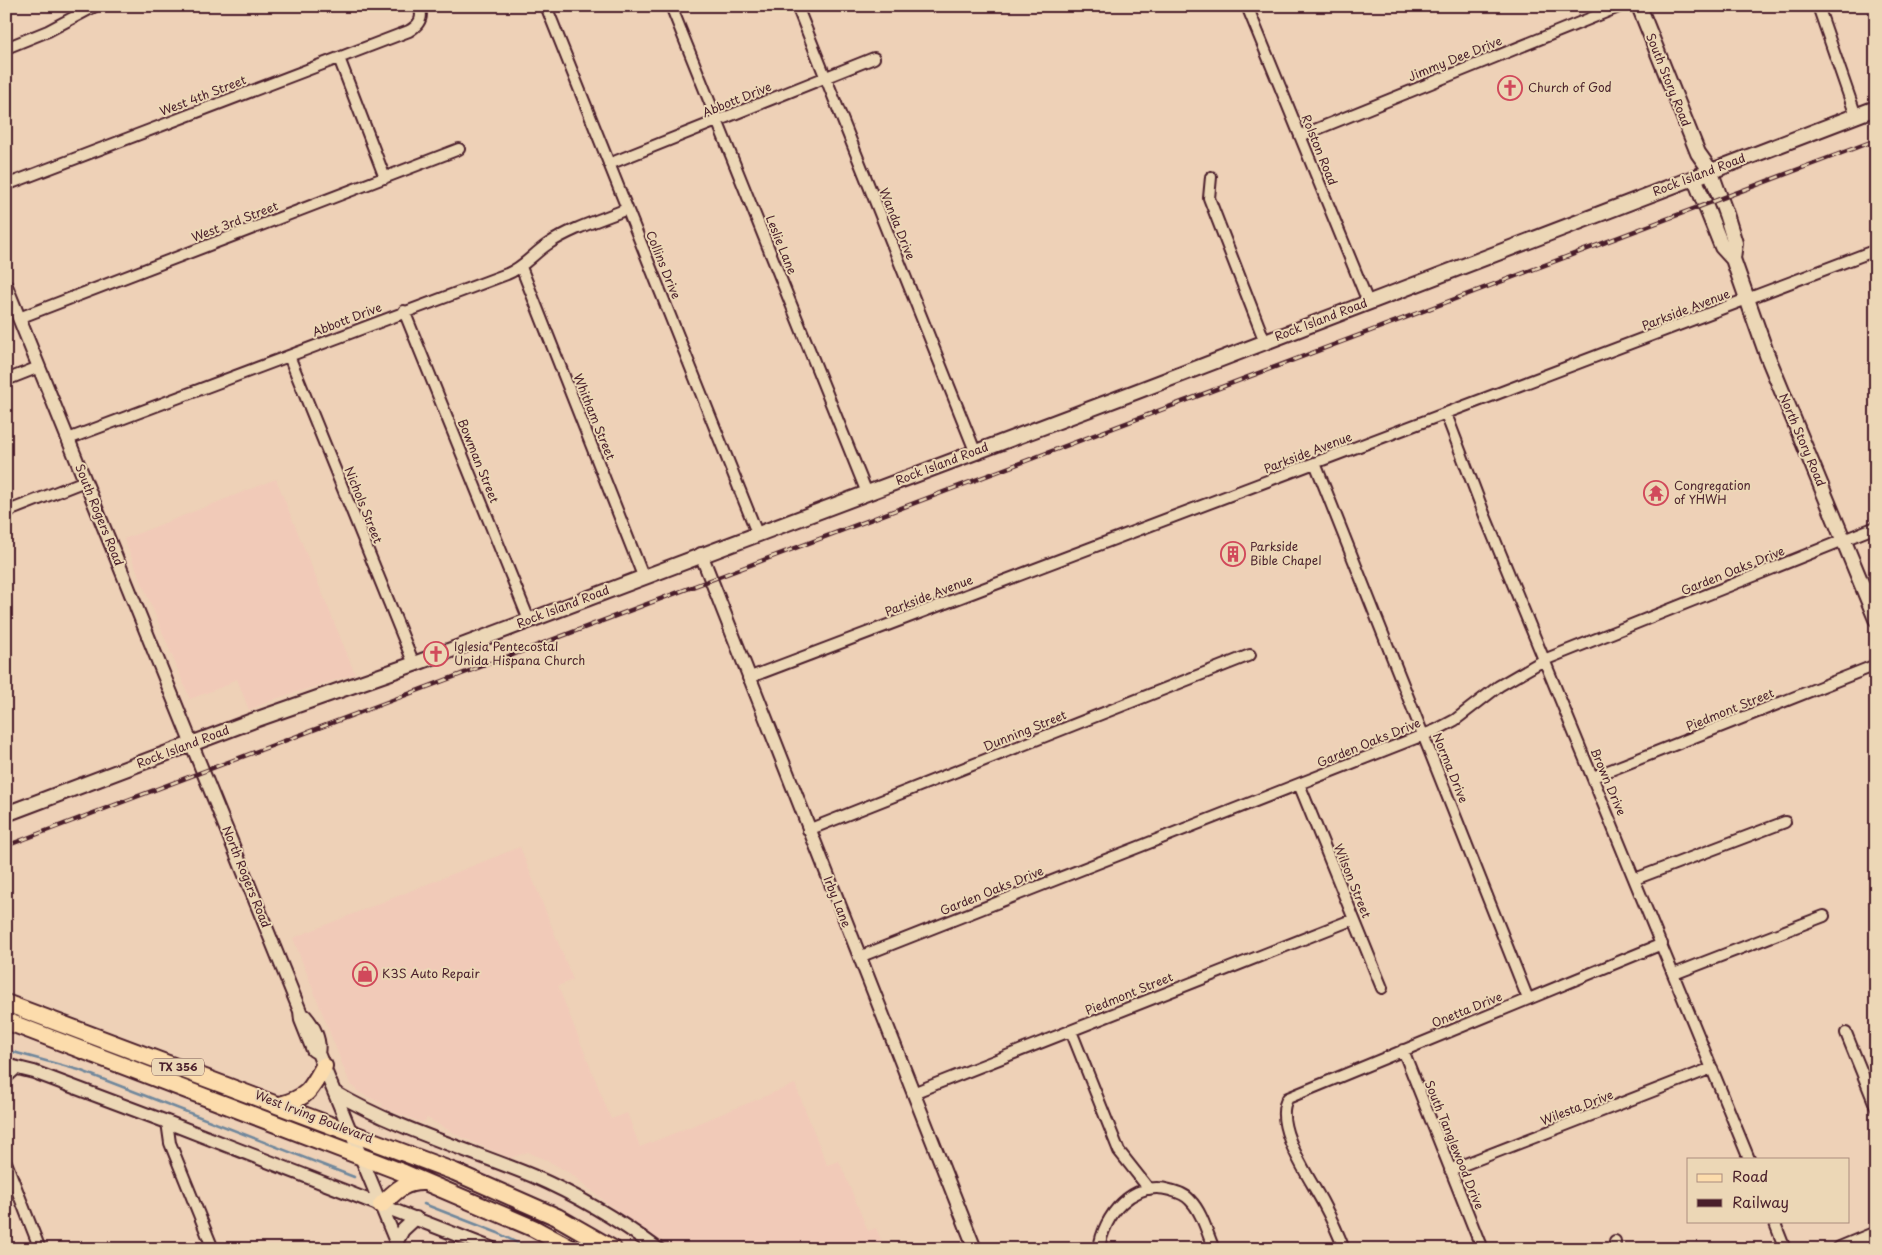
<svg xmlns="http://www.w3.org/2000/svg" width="1882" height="1255" font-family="'Playpen Sans',sans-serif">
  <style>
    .built { fill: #f1cab8 }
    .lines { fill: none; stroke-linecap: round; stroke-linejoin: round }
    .stream { stroke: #6f879c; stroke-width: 2.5 }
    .minor-casing { stroke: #4a1f2b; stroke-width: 14 }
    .tertiary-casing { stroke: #4a1f2b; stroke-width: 16 }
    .secondary-casing { stroke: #4a1f2b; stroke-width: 18 }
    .primary-casing { stroke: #4a1f2b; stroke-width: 20 }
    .minor { stroke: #ecd7b6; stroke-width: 10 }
    .tertiary { stroke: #ecd7b6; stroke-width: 12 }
    .secondary { stroke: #ecd7b6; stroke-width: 14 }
    .primary { stroke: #fcdcac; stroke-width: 16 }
    .rail-casing { stroke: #4a1f2b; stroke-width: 4.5 }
    .rail { stroke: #ecd7b6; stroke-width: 2.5; stroke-dasharray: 8; stroke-linecap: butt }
    .labels { text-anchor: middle; stroke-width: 4; stroke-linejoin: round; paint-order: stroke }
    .shield { fill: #ecd7b6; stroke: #7b5655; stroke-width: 1 }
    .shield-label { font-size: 11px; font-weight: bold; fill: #4a1f2b }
    .street-label { font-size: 12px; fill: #4a1f2b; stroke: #ecd7b6 }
    .poi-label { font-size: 12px; fill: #4a1f2b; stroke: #ecd7b6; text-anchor: start }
  </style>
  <rect width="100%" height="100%" fill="#eed1b7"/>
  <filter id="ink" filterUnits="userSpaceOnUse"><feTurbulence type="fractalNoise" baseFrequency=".02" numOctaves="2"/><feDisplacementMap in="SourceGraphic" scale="10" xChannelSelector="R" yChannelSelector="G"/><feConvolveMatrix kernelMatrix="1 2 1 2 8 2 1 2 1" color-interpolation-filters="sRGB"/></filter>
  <g filter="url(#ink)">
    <path class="built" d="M276,479L355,674L278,698L249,710L237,679L229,682L230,684L190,699L124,539Z
      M520,847L573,980L558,986L611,1119L627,1113L640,1147L795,1084L827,1165L839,1161L868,1231L876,1228L885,1249H807L803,1243L787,1249H668L635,1226L571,1174L552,1163L528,1152L510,1158L459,1136L427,1118L423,1123L381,1107L383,1104L360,1093L350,1084L293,938Z"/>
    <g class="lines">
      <path class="stream" d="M6,1050L79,1070L354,1177
        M424,1204L498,1233L529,1249"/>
      <defs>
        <path id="minor" d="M546,6L757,533
          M671,6L867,493
          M797,6L975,451
          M1247,6L1368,302
          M1818,6L1856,116
          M6,48L48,31L95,6
          M339,58L385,178
          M1300,136L1621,6
          M609,164L874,58
          M1211,177L1209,198L1265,342
          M6,185L409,31C419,25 424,18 419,6
          M521,267L643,576
          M404,311L529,620
          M19,318L459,149
          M289,356L414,664
          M6,380L39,367
          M1446,414L1485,516L1749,1159
          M68,439L507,274C524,267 533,254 548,244C572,228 600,220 627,209
          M1315,463L1528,999
          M6,512L85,481
          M748,678L1876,250
          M1593,777L1876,665
          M1299,784L1382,988
          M808,830L1250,655
          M1635,879L1785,822
          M859,957L1436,730L1455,720L1499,686L1544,660L1876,527
          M1674,974L1824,916
          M1071,1031L1119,1151L1149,1189
          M1846,1033L1876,1107
          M1403,1050L1482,1249
          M6,1078L17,1068
          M913,1093L1354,919
          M167,1122L170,1143L213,1249
          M6,1162L40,1249
          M1450,1170L1712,1068
          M1774,1221L1785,1249
          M1099,1249C1103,1216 1133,1179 1170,1190C1177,1192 1185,1194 1190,1200C1202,1212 1207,1233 1214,1249
          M1344,1249C1338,1233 1331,1218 1323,1203C1311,1180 1271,1124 1288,1098L1662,944
          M1615,1249V1241"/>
        <path id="tertiary" d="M6,286L300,1011L301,1020L313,1050L318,1053
          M701,554L975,1249
          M305,1016C313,1025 321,1040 318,1053L399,1249
          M6,1065L34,1072L167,1122L493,1249
          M334,1092C396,1129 467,1149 533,1176C577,1195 620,1221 658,1249
          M396,1243L403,1230L416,1218"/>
        <path id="secondary" d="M1639,6L1698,153L1710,170L1726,214L1735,243L1733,259
          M1694,177L1722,247L1733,259L1767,355L1876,619
          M6,814L252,721L414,664L1135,392L1876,108
          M1840,1249L1876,1234"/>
        <path id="primary" d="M6,1003L455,1172L557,1217L613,1249
          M6,1021L404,1173L533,1228L572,1249
          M280,1105C307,1098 311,1090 324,1066
          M381,1205C395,1192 403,1182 422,1182"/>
      </defs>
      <use href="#minor" class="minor-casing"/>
      <use href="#tertiary" class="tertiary-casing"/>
      <use href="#secondary" class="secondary-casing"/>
      <use href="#primary" class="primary-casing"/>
      <use href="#minor" class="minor"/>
      <use href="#tertiary" class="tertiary"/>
      <use href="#secondary" class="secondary"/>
      <use href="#primary" class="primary"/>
      <defs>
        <path id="rail" d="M6,846L1876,140"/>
      </defs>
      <use href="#rail" class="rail-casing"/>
      <use href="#rail" class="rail"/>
    </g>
  </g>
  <defs>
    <symbol id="church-ring" viewBox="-11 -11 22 22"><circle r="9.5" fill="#ecd7b6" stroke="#d1495b" stroke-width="1.5"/><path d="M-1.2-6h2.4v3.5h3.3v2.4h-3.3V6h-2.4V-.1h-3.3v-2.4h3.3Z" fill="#d1495b"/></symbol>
    <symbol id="temple-ring" viewBox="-11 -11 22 22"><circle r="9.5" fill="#ecd7b6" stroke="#d1495b" stroke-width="1.5"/><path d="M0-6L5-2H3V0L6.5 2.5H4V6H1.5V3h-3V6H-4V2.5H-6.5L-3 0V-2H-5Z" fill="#d1495b"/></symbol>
    <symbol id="building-ring" viewBox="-11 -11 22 22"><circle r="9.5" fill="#ecd7b6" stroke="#d1495b" stroke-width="1.5"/><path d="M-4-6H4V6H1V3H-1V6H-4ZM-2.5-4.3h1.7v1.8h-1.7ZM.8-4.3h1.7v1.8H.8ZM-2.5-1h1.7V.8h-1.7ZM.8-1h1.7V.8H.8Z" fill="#d1495b"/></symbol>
    <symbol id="shop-ring" viewBox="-11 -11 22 22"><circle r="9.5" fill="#ecd7b6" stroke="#d1495b" stroke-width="1.5"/><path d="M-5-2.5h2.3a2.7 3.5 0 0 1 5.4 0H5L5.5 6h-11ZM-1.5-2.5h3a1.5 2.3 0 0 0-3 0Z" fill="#d1495b"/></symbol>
  </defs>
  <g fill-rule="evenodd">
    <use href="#church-ring" x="1496" y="74" width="28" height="28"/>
    <use href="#temple-ring" x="1642" y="479" width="28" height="28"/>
    <use href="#building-ring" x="1219" y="540" width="28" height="28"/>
    <use href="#church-ring" x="422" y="640" width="28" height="28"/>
    <use href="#shop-ring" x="351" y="960" width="28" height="28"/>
  </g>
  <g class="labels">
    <rect class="shield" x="152" y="1058.5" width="52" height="17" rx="4"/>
    <g class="shield-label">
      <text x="178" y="1071">TX 356</text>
    </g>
    <g class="street-label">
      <text transform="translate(1455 59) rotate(-22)" y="4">Jimmy Dee Drive</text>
      <text transform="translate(1668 80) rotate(68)" y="4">South Story Road</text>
      <text transform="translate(203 96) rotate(-21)" y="4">West 4th Street</text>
      <text transform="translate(737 100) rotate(-22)" y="4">Abbott Drive</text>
      <text transform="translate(1319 150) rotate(68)" y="4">Rolston Road</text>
      <text transform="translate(1699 175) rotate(-21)" y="4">Rock Island Road</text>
      <text transform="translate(235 222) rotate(-21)" y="4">West 3rd Street</text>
      <text transform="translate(897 224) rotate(68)" y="4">Wanda Drive</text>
      <text transform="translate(781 245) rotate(68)" y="4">Leslie Lane</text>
      <text transform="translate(663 265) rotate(68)" y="4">Collins Drive</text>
      <text transform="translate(1686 310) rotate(-21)" y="4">Parkside Avenue</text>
      <text transform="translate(347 320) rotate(-21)" y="4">Abbott Drive</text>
      <text transform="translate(1321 320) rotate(-21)" y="4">Rock Island Road</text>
      <text transform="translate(594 417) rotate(68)" y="4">Whitham Street</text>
      <text transform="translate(1802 440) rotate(67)" y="4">North Story Road</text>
      <text transform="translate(1308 453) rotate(-21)" y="4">Parkside Avenue</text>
      <text transform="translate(478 461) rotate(68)" y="4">Bowman Street</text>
      <text transform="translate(942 464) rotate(-21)" y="4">Rock Island Road</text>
      <text transform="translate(363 505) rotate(68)" y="4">Nichols Street</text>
      <text transform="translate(99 515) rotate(68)" y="4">South Rogers Road</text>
      <text transform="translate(1733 571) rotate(-22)" y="4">Garden Oaks Drive</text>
      <text transform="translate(929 596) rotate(-21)" y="4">Parkside Avenue</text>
      <text transform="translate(563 607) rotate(-21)" y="4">Rock Island Road</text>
      <text transform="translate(1730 710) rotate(-22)" y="4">Piedmont Street</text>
      <text transform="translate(1025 731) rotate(-22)" y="4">Dunning Street</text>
      <text transform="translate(1369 743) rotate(-22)" y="4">Garden Oaks Drive</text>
      <text transform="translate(183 747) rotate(-21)" y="4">Rock Island Road</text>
      <text transform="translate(1450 768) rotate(68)" y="4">Norma Drive</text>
      <text transform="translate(1608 782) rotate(67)" y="4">Brown Drive</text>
      <text transform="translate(246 877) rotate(68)" y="4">North Rogers Road</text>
      <text transform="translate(1352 881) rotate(68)" y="4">Wilson Street</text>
      <text transform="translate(992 891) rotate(-22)" y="4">Garden Oaks Drive</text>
      <text transform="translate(837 902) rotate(68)" y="4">Irby Lane</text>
      <text transform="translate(1129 994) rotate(-22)" y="4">Piedmont Street</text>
      <text transform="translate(1467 1010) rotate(-22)" y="4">Onetta Drive</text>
      <text transform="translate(1577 1108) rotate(-21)" y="4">Wilesta Drive</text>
      <text transform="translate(314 1117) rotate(21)" y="4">West Irving Boulevard</text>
      <text transform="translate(1454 1145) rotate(68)" y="4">South Tanglewood Drive</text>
    </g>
    <g class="poi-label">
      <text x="1528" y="92">Church of God</text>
      <text x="1674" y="490">Congregation<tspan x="1674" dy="14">of YHWH</tspan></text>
      <text x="1250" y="551">Parkside<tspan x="1250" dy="14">Bible Chapel</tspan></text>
      <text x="454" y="651">Iglesia Pentecostal<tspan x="454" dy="14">Unida Hispana Church</tspan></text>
      <text x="382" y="978">K3S Auto Repair</text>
    </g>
  </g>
  <rect width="1882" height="1255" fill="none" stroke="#ecd7b6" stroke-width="25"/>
  <rect x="12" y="12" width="1857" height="1230" fill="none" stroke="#4a1f2b" stroke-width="2" filter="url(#ink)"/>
  <rect x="1687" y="1158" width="162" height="65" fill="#ecd7b6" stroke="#ab8d7e"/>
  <rect x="1697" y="1174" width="25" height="8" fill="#fcdcac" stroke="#ab8d7e"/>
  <text x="1732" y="1182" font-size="15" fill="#4a1f2b">Road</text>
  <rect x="1697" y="1199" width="25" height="8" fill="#4a1f2b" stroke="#ab8d7e"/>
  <text x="1732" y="1208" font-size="15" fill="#4a1f2b">Railway</text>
</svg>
